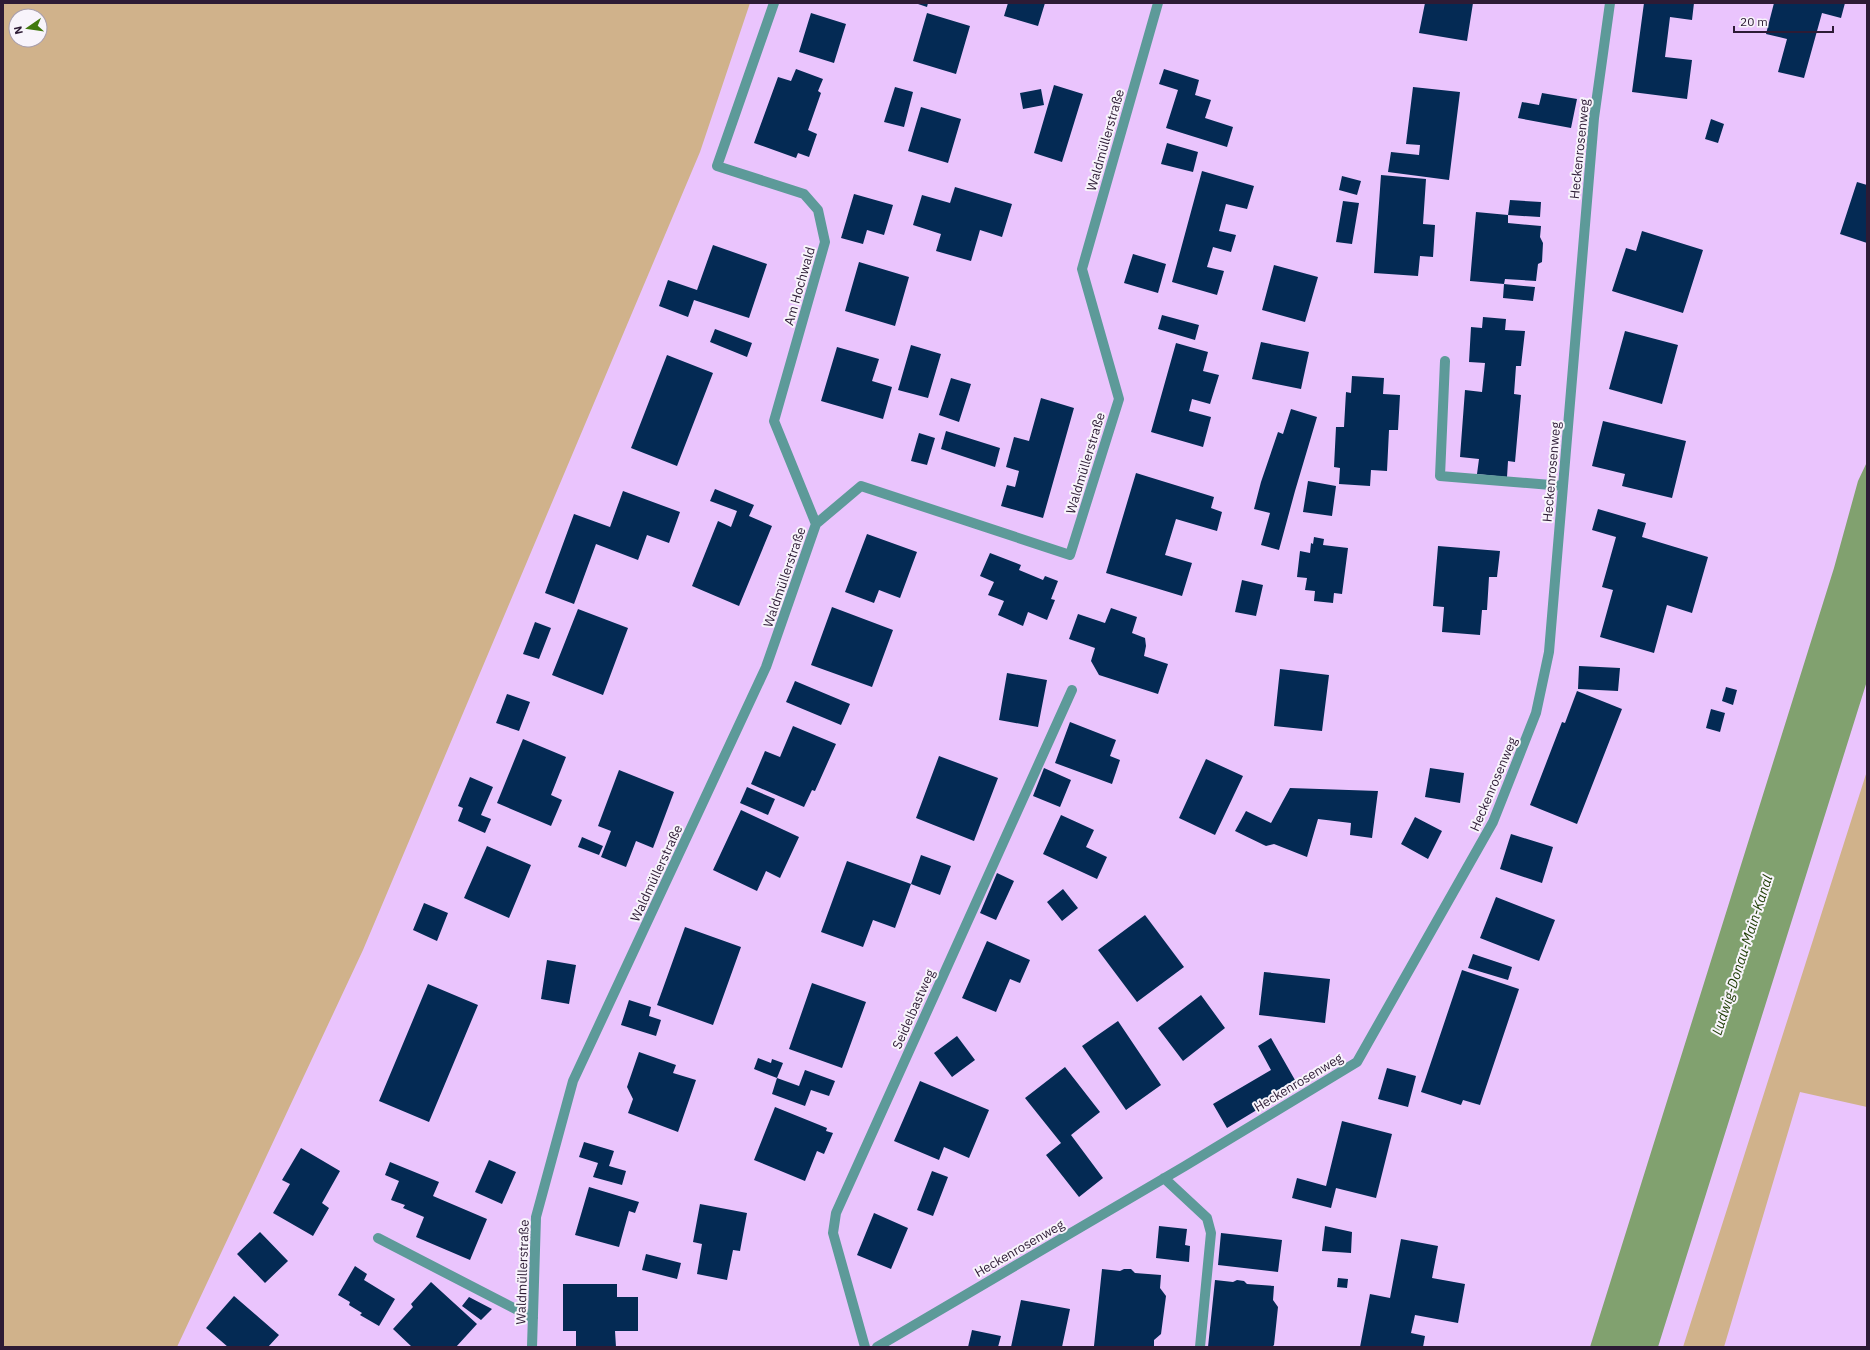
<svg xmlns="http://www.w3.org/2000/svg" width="1870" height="1350" font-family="'IBM Plex Sans',sans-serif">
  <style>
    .green { fill: #d0b28b; fill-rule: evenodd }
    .water { fill: #81a16f }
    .building { fill: #042a54 }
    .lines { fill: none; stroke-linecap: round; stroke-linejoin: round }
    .minor { stroke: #5d9a99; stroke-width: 10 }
    .labels { text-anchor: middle; stroke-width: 4; stroke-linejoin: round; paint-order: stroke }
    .street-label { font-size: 13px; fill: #2d1b35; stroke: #f8f4fb }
    .water-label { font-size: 14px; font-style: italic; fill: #1c3b02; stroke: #f8f4fb }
  </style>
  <rect width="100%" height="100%" fill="#eac4fd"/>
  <path class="green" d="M3,3H750L700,152L363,950L177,1347H3ZM16,16H40V40H16Z
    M1867,771V1107L1800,1092L1724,1347H1683Z"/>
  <path class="water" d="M1867,462V681L1658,1347H1590L1834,568L1858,481Z"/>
  <path class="building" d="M915,3H928L927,7Z
    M1008,3H1045L1038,26L1004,16Z
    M1425,3H1473L1467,41L1419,33Z
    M1644,3H1694L1692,20L1670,17L1665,57L1692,60L1687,99L1632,92Z
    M1774,3H1845L1841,18L1822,13L1804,78L1778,72L1787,39L1766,34Z
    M811,13L846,24L834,63L799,52Z
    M927,13L970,26L956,74L913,61Z
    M796,69L823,79L818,91L821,93L808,130L817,134L809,157L798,153L796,158L754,143L778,77L791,81Z
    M1164,69L1199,80L1195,95L1211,100L1205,118L1233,127L1227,147L1166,128L1178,90L1159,84Z
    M1054,85L1083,94L1062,162L1034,153Z
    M895,87L913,92L904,127L884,122Z
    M1413,87L1460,92L1449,180L1388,172L1391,152L1419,155L1420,145L1406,144Z
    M1041,89L1044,105L1023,109L1020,93Z
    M1542,93L1577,99L1571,128L1518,118L1522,102L1539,105Z
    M921,107L961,119L948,163L908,151Z
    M1711,119L1724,124L1718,143L1705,139Z
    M1167,143L1198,152L1193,172L1161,164Z
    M1202,171L1254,186L1247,209L1226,204L1219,231L1236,235L1231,252L1213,247L1207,267L1224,271L1217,295L1172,282Z
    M1381,175L1426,179L1423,224L1435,225L1433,257L1420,256L1418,276L1374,273Z
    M1342,176L1361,181L1357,195L1339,190Z
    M1857,182L1867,185V243L1840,234Z
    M955,187L1012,204L1002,237L980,230L971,261L936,251L941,234L913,225L922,195L950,203Z
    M854,194L893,205L884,235L867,230L863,244L841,238Z
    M1510,200L1541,202L1540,217L1508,215V223L1541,226L1540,237L1543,243L1542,262L1538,264L1536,281L1505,279L1504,284L1470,281L1476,212L1508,215Z
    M1343,201L1359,203L1352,244L1336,242Z
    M1642,231L1703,250L1683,313L1612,291L1626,248L1636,251Z
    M713,245L767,264L749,318L694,300L688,317L659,306L668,280L697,290Z
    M1133,254L1166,264L1158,293L1124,283Z
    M859,262L909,277L895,326L845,311Z
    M1274,265L1318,277L1305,322L1262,310Z
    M1504,284L1535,287L1533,301L1503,298Z
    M1162,315L1199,325L1195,340L1158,329Z
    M1483,317L1506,319L1505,330L1525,331L1521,366H1516L1514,394L1521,395L1515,462L1508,461L1507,477L1477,474L1479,459L1460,457L1465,390L1482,392L1485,363L1469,362L1471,327L1482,328Z
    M715,329L752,343L747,357L710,342Z
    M1625,331L1678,345L1662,404L1609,389Z
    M1261,342L1309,352L1301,389L1252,379Z
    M1176,343L1208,352L1203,371L1219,375L1210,404L1192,399L1189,411L1211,417L1203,447L1151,432Z
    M911,345L941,354L928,398L898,390Z
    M837,347L879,359L872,381L892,387L883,419L821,401Z
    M667,355L713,373L677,466L631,448Z
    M1352,376L1384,378L1383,394L1400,395L1398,430H1389L1387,471L1371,470L1370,486L1339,484L1340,468L1334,467L1336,427H1344L1346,392L1351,393Z
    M951,378L971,384L959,422L939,415Z
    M1041,398L1074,408L1043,518L1001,506L1007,485L1015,487L1019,471L1006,467L1014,437L1029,441Z
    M1291,409L1317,417L1295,491L1279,550L1261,545L1270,513L1254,509L1261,482L1278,432L1283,434Z
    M1603,421L1686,441L1672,498L1622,486L1625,474L1592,466Z
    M946,431L1000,448L995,467L941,449Z
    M919,433L935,438L927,465L911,461Z
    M1136,473L1214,497L1211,508L1222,512L1217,531L1176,519L1165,555L1192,563L1182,596L1106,573Z
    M1308,481L1336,486L1332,516L1303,512Z
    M715,489L754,505L749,516L772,526L739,606L692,586L718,521L731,527L737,511L710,501Z
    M623,491L680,512L669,543L647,535L638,560L596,544L574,604L545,593L574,514L610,527Z
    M1598,509L1646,523L1642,537L1708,557L1692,613L1667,605L1654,653L1600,637L1613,590L1602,587L1616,537L1592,530Z
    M867,534L917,552L900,598L879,590L874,603L845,592Z
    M1314,537L1324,539L1323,545L1348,548L1342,594L1334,593L1333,603L1314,601L1315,591L1305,590L1307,578L1297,577L1300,551L1310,553L1311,543L1313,544Z
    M1438,546L1500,551L1497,577H1489L1487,610H1482L1480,635L1442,632L1444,607L1433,606Z
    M990,553L1021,565L1019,570L1043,580L1045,576L1058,581L1051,599L1055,600L1047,620L1028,612L1023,626L998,615L1004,601L988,595L994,582L980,576Z
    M1242,580L1263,585L1256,616L1235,612Z
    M832,607L893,630L872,687L811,665Z
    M1111,608L1137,617L1132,633L1145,638L1146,646L1144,656L1168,664L1158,694L1099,675L1091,661L1095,648L1069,639L1078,614L1105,623Z
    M578,609L628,628L603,695L552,675Z
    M535,622L551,628L539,659L523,654Z
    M1579,666L1620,668L1618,691L1578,689Z
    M1280,669L1329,675L1322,731L1274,726Z
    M1007,673L1047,680L1038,727L999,720Z
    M795,681L850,704L841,725L786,702Z
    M1726,687L1737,690L1733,705L1722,701Z
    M1577,691L1622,709L1577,824L1530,805L1562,722L1565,723Z
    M507,694L530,702L519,731L496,723Z
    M1711,709L1725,713L1720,732L1706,728Z
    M1070,722L1116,740L1110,756L1120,760L1112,784L1055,763Z
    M793,726L836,744L815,791L812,790L804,807L751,784L765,751L780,757Z
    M523,739L566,757L551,795L562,800L551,826L497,803Z
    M939,756L998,778L974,841L916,818Z
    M1206,759L1243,776L1215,835L1179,818Z
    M1044,768L1071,780L1060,807L1033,796Z
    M1430,768L1464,773L1460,803L1425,797Z
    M619,770L674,792L653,848L636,841L626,867L601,857L611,831L598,826Z
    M470,777L493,787L481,815L491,819L485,833L458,821L463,808L458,806Z
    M747,787L775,799L768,815L740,803Z
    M1290,788L1378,791L1372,838L1350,835L1351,823L1318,819L1307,857L1274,844L1266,846L1235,831L1246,811L1271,823Z
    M741,810L799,837L780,878L766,871L757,891L713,870Z
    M1061,815L1094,830L1086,847L1107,857L1097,879L1043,854Z
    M1415,817L1442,831L1428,859L1401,844Z
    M1511,834L1553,847L1542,883L1500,869Z
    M582,837L603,846L599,855L578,847Z
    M487,846L531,865L509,918L464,898Z
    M921,855L951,866L940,895L911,884Z
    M847,861L911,884L895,928L873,920L863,947L821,932Z
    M997,873L1014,881L996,920L980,913Z
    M1063,889L1078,908L1062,921L1047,902Z
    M1496,897L1555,920L1539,961L1480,938Z
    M424,903L448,913L437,941L413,930Z
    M1145,915L1184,967L1137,1002L1098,950Z
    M685,927L741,947L713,1025L657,1005Z
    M987,941L1030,960L1020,983L1010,979L996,1012L962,998Z
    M1473,954L1512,967L1508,980L1468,968Z
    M547,960L576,965L569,1004L541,999Z
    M1462,970L1519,989L1480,1105L1463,1100L1461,1105L1421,1092Z
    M1264,972L1330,979L1325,1023L1259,1015Z
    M812,983L866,1002L842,1068L789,1049Z
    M428,984L478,1005L429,1122L379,1101Z
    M1201,995L1225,1028L1183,1061L1158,1028Z
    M629,1000L651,1007L649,1016L661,1020L656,1036L621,1025Z
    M1118,1021L1161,1085L1126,1110L1082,1046Z
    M957,1036L975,1060L952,1077L934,1053Z
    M1271,1038L1295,1080L1282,1088L1285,1093L1227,1128L1213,1104L1271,1070L1258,1046Z
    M639,1052L676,1065L673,1073L696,1080L678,1132L628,1113L633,1099L627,1087Z
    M758,1058L771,1063L772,1059L783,1063L777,1078L754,1069Z
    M1065,1067L1100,1112L1071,1135L1103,1178L1079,1197L1046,1155L1061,1143L1025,1098Z
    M1387,1068L1416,1076L1408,1107L1378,1099Z
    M805,1070L835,1081L829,1096L811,1090L805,1106L772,1094L777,1078L799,1086Z
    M920,1081L989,1110L969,1158L944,1147L939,1160L894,1141Z
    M775,1107L827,1128L826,1131L833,1133L824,1154L817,1151L805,1181L754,1160Z
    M1342,1121L1392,1134L1376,1198L1336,1188L1331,1208L1292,1198L1297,1178L1326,1186Z
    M584,1142L614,1151L609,1166L626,1171L622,1185L593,1177L598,1163L579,1157Z
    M301,1148L340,1171L322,1203L329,1208L313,1236L273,1213L290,1184L282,1180Z
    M489,1160L516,1172L502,1204L475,1192Z
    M390,1162L439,1182L433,1196L487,1219L470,1260L416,1237L424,1217L403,1208L405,1205L391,1200L399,1181L385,1175Z
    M932,1171L948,1177L933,1216L917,1210Z
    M589,1187L639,1202L635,1213L629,1211L619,1247L575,1235Z
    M700,1204L747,1213L740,1251L733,1250L727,1280L697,1274L702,1244L693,1242Z
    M874,1213L908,1228L891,1269L857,1255Z
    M1159,1226L1187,1229L1185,1245L1190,1246L1189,1262L1156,1258Z
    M1325,1226L1352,1232L1351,1253L1322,1251Z
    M260,1232L288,1261L265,1283L237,1254Z
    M1221,1233L1282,1240L1278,1272L1218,1265Z
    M1401,1239L1438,1246L1432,1278L1465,1284L1458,1323L1415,1315L1411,1333L1425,1336L1423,1347H1360L1370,1294L1390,1298Z
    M646,1254L681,1263L677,1279L642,1270Z
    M355,1266L367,1274L364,1280L395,1299L379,1326L360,1315L362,1313L349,1305L350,1302L338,1295Z
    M1102,1269L1120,1271L1124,1269H1131L1135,1273L1161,1275L1160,1288L1166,1296L1161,1334L1154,1340V1347L1094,1346Z
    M1338,1278L1348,1279L1347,1288L1337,1287Z
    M1215,1280L1233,1282L1237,1280L1244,1281L1247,1284L1274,1286L1273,1300L1278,1307L1274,1345L1272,1347H1208Z
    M431,1282L477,1324L456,1347H412L393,1329L413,1307L411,1304Z
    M563,1284H617V1297H638V1331H615L616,1347H576V1331H563Z
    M234,1296L279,1335L268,1347H228L206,1328Z
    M469,1297L492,1309L481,1320L462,1306Z
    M1021,1300L1070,1309L1062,1347H1011Z
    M972,1330L1001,1336L998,1347H968Z"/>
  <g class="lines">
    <path class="minor" d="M774,3L717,166L804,194L818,210L825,242L774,421L816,524
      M1445,361L1440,476L1563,486
      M1164,1178L1207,1218L1211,1233L1200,1347
      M378,1238L533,1318
      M532,1347L536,1217L573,1081L766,667L816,524L861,486L1070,555L1119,399L1082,269L1158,3
      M865,1347L833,1233L836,1213L1072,690
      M877,1347L1185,1166L1357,1062L1493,822L1536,713L1549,652L1594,118L1610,3"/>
  </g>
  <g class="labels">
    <g class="street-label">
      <text transform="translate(1105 140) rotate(-74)" y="5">Waldmüllerstraße</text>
      <text transform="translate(1579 149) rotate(-84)" y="5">Heckenrosenweg</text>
      <text transform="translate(799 286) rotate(-74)" y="5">Am Hochwald</text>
      <text transform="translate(1085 463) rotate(-73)" y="5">Waldmüllerstraße</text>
      <text transform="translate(1551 472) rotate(-85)" y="5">Heckenrosenweg</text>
      <text transform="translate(784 577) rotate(-71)" y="5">Waldmüllerstraße</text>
      <text transform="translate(1493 784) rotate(-67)" y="5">Heckenrosenweg</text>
      <text transform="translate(656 873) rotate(-65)" y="5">Waldmüllerstraße</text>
      <text transform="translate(913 1009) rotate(-66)" y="5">Seidelbastweg</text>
      <text transform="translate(1298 1082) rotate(-31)" y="5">Heckenrosenweg</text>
      <text transform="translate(1019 1248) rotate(-30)" y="5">Heckenrosenweg</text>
      <text transform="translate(522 1272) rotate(-88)" y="5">Waldmüllerstraße</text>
    </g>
    <g class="water-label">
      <text transform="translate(1742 955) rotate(-72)" y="5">Ludwig-Donau-Main-Kanal</text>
    </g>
  </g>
  <rect width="1870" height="1350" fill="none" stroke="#2d1b35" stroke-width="8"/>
  <g transform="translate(28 28) rotate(257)"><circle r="19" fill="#f8f4fb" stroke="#a79dac"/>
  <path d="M0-3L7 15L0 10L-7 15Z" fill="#41790d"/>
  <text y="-6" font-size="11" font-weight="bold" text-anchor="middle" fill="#2d1b35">N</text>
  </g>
  <path d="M1734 26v6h99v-6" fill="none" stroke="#2d1b35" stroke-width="2"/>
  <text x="1740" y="26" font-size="12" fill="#2d1b35" stroke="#f8f4fb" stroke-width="3" paint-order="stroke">20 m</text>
</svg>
